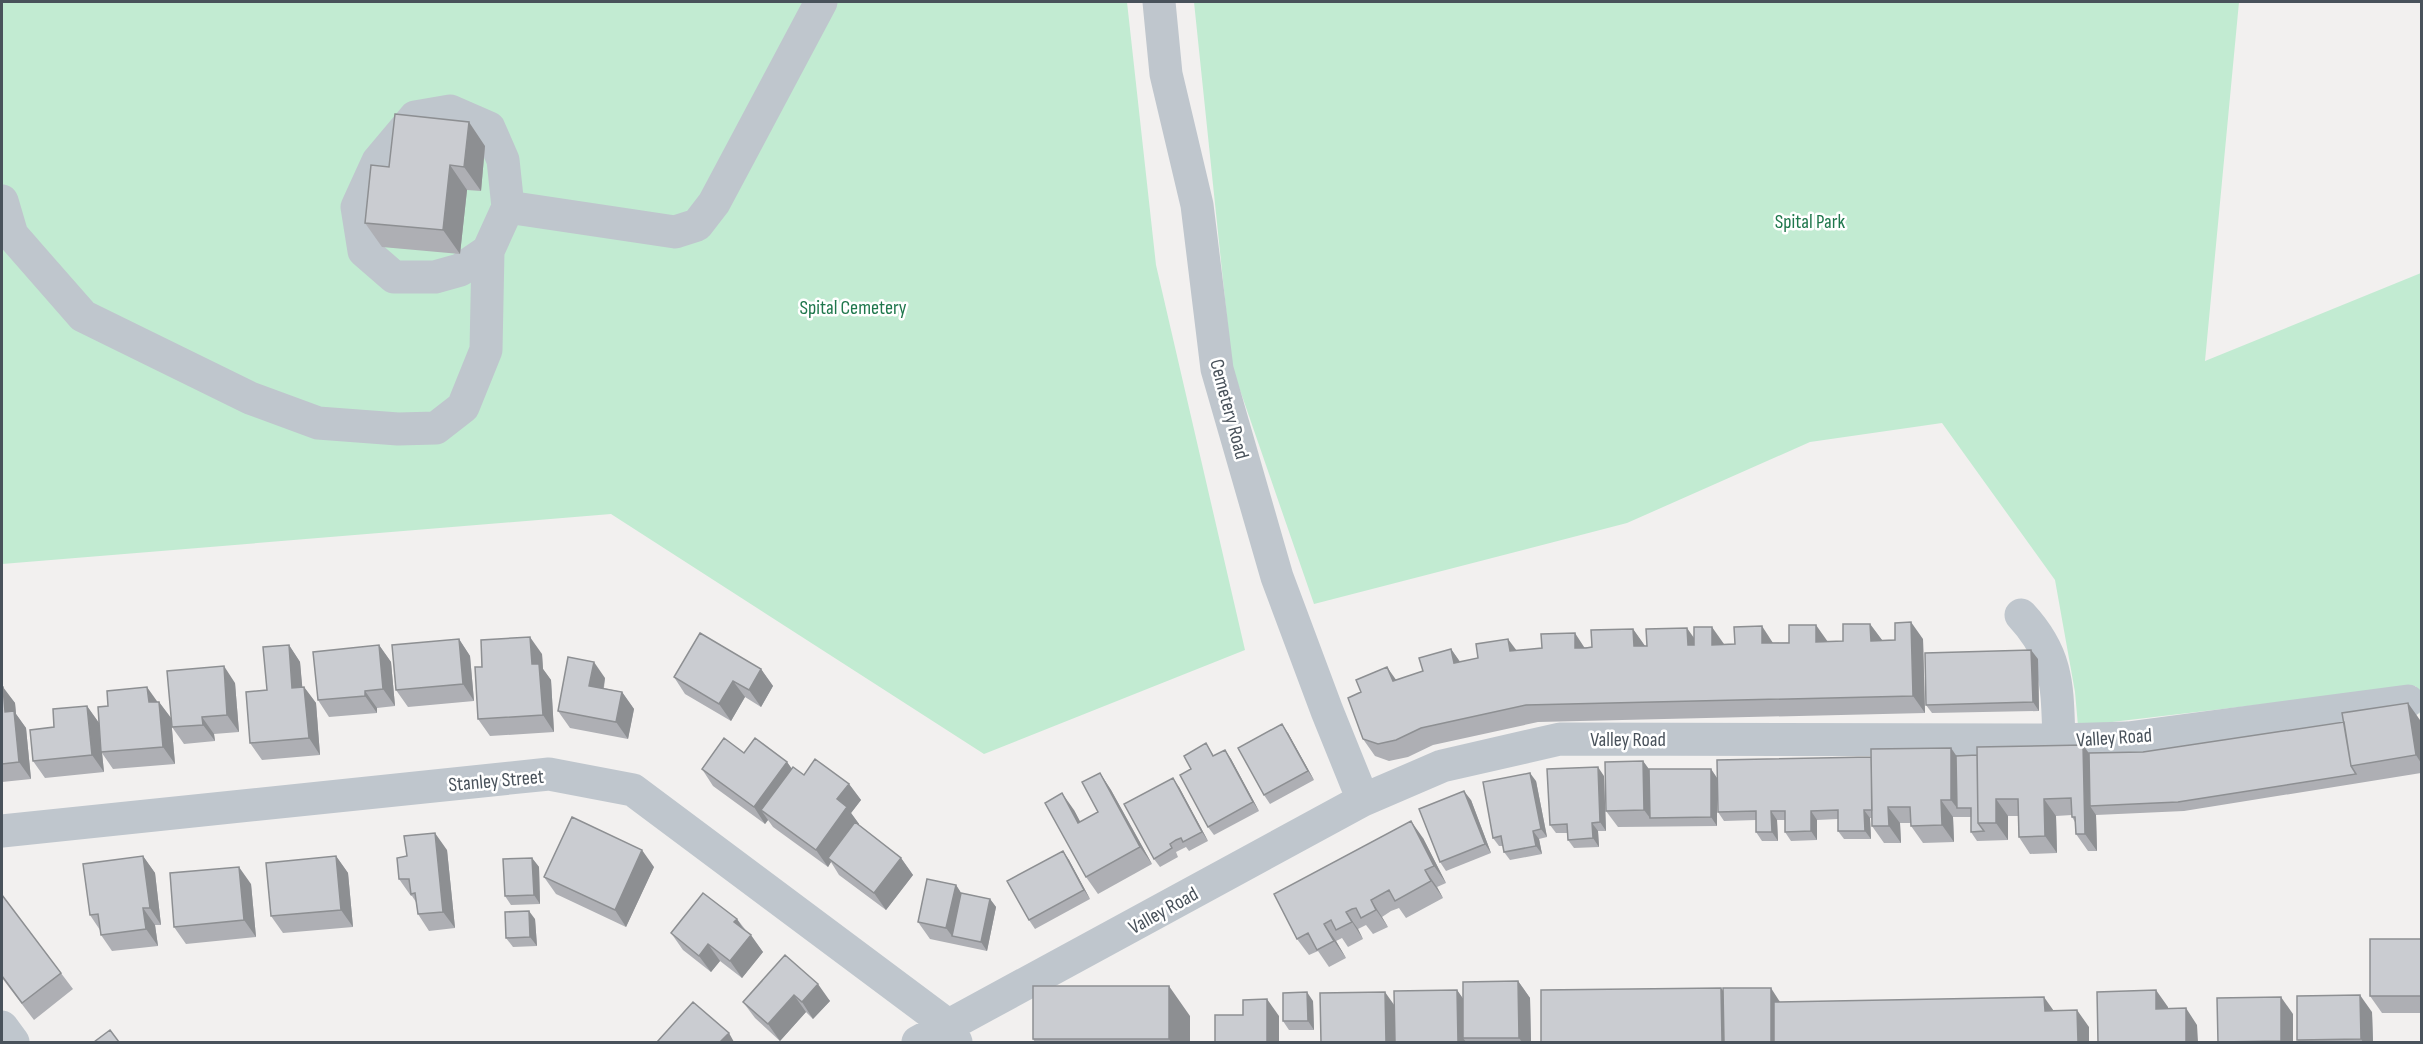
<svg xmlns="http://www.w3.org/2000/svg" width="2423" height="1044" font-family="'Sofia Sans Condensed',sans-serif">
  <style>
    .green { fill: #c2ebd2 }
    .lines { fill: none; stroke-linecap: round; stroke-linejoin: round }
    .minor { stroke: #bfc6cd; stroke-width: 33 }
    .wall { fill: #aeafb4 }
    .shaded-wall { fill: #8d8f92 }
    .building { fill: #caccd1; stroke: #8d8f92; stroke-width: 1.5 }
    .labels { text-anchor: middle; stroke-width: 5; stroke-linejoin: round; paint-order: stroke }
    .park-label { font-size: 20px; fill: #1f774c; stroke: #fff }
    .street-label { font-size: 20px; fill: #49525b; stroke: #fff }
  </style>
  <rect width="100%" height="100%" fill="#f2f0ef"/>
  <path class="green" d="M2,2H1127L1156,265L1245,650L984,754L611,514L2,564Z
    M1194,2H2239L2205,361L2421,273V724L2416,686L2078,726L2075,692L2055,580L1942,423L1810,442L1627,523L1314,604L1232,367Z"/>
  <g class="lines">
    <path class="minor" d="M1159,2L1166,74L1197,205L1217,369L1277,577L1327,711L1363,800
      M450,111L489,128L503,160L508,207L488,251L460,270L435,277H394L364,251L357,207L378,161L415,117Z
      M2,201L12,235L83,316L250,398L318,423L398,429L436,428L463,407L486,350L488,251
      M508,207L675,232L697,225L714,203L821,2
      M2021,615C2059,656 2057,687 2059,740
      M2,831L549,774L633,790L949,1026L956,1042
      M2,1027L13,1042
      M918,1042L1363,800L1442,766L1560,739L2059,740L2128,738L2408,701"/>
  </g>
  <path class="wall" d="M485,146L481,191L467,190L460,254L382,247L365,223L389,167Z
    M1870,624L1882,640L1923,639L1925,713L1538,722L1433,745L1408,757L1389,761L1375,756L1363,739L1396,680L1423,671L1451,649L1460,662L1516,651L1592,647L1633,629L1645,646L1694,639L1724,644L1843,641Z
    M459,639L470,656L474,701L408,707L396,690Z
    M289,645L300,662L302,687H304L316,703L320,755L262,760L250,743L267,690Z
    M379,645L391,662L395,706L377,708V713L329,717L318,700Z
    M542,654L543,669L551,680L554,732L490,736L478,719L482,667Z
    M2038,659L2039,711L1932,713L1926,705Z
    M761,669L773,686L761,707L745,697L731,721L685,694L674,677Z
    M605,678L604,688L622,692L634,709L628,739L570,728L558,711Z
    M235,683L239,732L214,734L215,741L184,744L172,727Z
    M2,687L15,703L16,714L26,728L31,779L2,782Z
    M157,702H159L171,718L175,764L113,769L102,753L104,772L45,778L33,761L54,727L87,706L99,723Z
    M2420,720L2421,730V773L2184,811L2096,815L2097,851H2088L2076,834L2075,822L2072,817V815L2056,816L2057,853L2030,854L2019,837L2018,816H2008V840L1977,841L1971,832V817H1953L1954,842L1923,843L1911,826V823H1900L1901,843H1884L1872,826V818H1870L1871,839H1844L1838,831V819L1817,820V840L1791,841L1785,832V820H1777L1778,841H1762L1756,832V820L1724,821L1718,812L1871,757L1951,748L1956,756L1977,755L2083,745L2089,753L2143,752Z
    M1288,733L1314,780L1270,804L1264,795Z
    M1206,743L1214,756L1225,750L1231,759L1259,811L1214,835L1208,827L1191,769Z
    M744,753L787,762L792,769L804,775L849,784L861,800L851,813L859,824L858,825L901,858L913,875L886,910L839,875L831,862L828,867L773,827L768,820L765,824L713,786L702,769Z
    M1643,761L1649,769H1711L1717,778V826L1618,827L1606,811Z
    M1100,773L1111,790L1152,864L1098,894L1086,877L1074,810L1080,822L1098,812Z
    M1604,776L1606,831H1598L1599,847L1574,848L1568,840L1567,833H1556L1550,825Z
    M1536,781L1547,837L1539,839L1542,854L1510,860L1504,852L1503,846H1499L1493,838Z
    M1179,787L1208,841L1189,851L1186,847L1176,852L1178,857L1160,867L1154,859Z
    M1471,800L1491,853L1446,871L1440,862Z
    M1423,838L1446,883L1437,887L1443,898L1406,918L1399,908L1391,911L1382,917L1388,927L1373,934L1366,925L1358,929L1363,939L1348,947L1342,938L1336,941L1346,958L1329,967L1318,951L1309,955L1297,939Z
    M447,850L455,928L429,931L418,914L416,902L412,896H411L399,879L407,856Z
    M1063,851L1069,860L1090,899L1035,929L1029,920Z
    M143,856L155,873L161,925H155L158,946L112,951L101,935L100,930L90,915Z
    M336,856L348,873L353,927L283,933L271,916Z
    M532,858L539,867L540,904L511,905L505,896Z
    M654,867L626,927L556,894L544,877Z
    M251,884L256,937L186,944L174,927Z
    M956,885L961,893L990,899L996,907L987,951L930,939L918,922Z
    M2,895L73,989L34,1020L2,978Z
    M535,919L537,946L513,947L506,938Z
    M737,919L763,952L742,978L720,961L711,972L683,950L671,933Z
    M2421,939V1013H2382L2370,996Z
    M785,955L830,1001L813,1019L806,1012L780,1041L755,1018L743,1002Z
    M1518,981L1530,998L1531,1042H1321L1394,1005L1457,990L1463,999Z
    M1313,1001L1314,1030H1289L1283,1021Z
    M2372,1012L2373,1042H2299L2297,1040Z
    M2293,1014V1042H2218Z
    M1190,1016V1042H1035L1033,1039Z"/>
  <path class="shaded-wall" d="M469,122L485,146L481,191L464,167Z
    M450,165L467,190L460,254L443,230Z
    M1911,622L1923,639L1925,713L1913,696Z
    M1870,624L1882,640L1871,641Z
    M1816,625L1828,642H1816Z
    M1762,626L1773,643H1762Z
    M1712,627L1724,644V661L1712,645Z
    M1687,628L1699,645H1688Z
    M1633,629L1645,646H1634Z
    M1575,633L1586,650L1575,648Z
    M530,637L542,654L543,669L551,680L554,732L543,715L532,664Z
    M459,639L470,656L474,701L463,684Z
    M1508,639L1520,655L1510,651Z
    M289,645L300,662L304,705L292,688Z
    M379,645L391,662L395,706L383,689Z
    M1451,649L1463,666L1454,663Z
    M2031,650L2038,659L2039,711L2033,702Z
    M594,662L605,678L601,703L589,686Z
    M224,666L235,683L239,732L227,715Z
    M1387,667L1399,684L1393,681Z
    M761,669L773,686L761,707L749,690Z
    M733,681L745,697L731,721L719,704Z
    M3,687L15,703L16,714L26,728L31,779L19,762L5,712Z
    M147,687L159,704L149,702Z
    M304,687L316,703L320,755L309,738Z
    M365,691L377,708V713L365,696Z
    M622,692L634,709L628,739L616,722Z
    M159,702L171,718L175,764L163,747Z
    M2408,703L2420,720L2421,730V763L2416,755Z
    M87,706L99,723L104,772L92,755Z
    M202,717L214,734L215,741L203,725Z
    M1282,724L1288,733L1314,780L1308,771Z
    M2083,745L2095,762L2090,806L2096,815L2097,851L2085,834Z
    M1951,748L1962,764L1957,808L1951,800Z
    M1225,750L1231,759L1259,811L1253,802Z
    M1643,761L1655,778L1650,818L1644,810Z
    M787,762L799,779L761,810L768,820L765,824L754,807Z
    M1598,767L1604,776L1606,831L1600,822Z
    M1711,769L1717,778V826L1711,817Z
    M1100,773L1111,790L1152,864L1140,847Z
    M1530,773L1536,781L1547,837L1541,829Z
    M1173,778L1179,787L1208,841L1202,832Z
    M849,784L861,800L851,813L859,824L832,861L828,858L831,862L828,867L816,850L837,799Z
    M1464,791L1471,800L1491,853L1485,844Z
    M1062,793L1074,810L1090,840L1078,823Z
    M1996,799L2008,816V840L1996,823Z
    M2044,799L2056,816L2057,853L2045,836Z
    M1941,800L1953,817L1954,842L1942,825Z
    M1888,807L1900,823L1901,843L1889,826Z
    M1864,810L1870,818L1871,839L1865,831Z
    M1771,811L1777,820L1778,841L1772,832Z
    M1811,811L1817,820V840L1811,831Z
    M1411,821L1423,838L1446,883L1434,866Z
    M1592,823L1598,831L1599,847L1593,838Z
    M1533,831L1539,839L1542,854L1536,846Z
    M435,833L447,850L455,928L443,912Z
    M642,850L654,867L626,927L615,910Z
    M1063,851L1069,860L1090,899L1084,890Z
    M143,856L155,873L161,925L150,908Z
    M336,856L348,873L353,927L341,910Z
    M532,858L539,867L540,904L534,895Z
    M901,858L913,875L886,910L874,893Z
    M239,867L251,884L256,937L244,920Z
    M1425,870L1437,887L1443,898L1431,881Z
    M956,885L967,902L952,936L946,928Z
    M990,899L996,907L987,951L981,942Z
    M1371,900L1382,917L1388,927L1376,910Z
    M143,908L155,925L158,946L146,929Z
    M529,911L535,919L537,946L530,937Z
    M1346,912L1358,929L1363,939L1352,922Z
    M737,919L748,936L734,922Z
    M1324,924L1336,941L1346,958L1334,941Z
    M751,935L763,952L742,978L730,961Z
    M708,944L720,961L711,972L699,956Z
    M1518,981L1530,998L1531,1042H1522L1519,1038Z
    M818,984L830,1001L813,1019L802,1002Z
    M1169,986L1190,1016V1042H1171L1169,1039Z
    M1721,988L1733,1005V1042H1722Z
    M1771,988L1782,1005L1783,1042H1771Z
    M1457,990L1469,1007L1463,1038L1466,1042H1458Z
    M2156,990L2168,1007V1026L2156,1009Z
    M1307,992L1313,1001L1314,1030L1308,1021Z
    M1385,992L1397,1009V1042H1386Z
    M794,995L806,1012L780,1041L768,1024Z
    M2360,995L2372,1012L2373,1042H2363L2361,1039Z
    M2044,997L2056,1014L2045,1011Z
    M2281,997L2293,1014V1042H2282L2281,1041Z
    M1267,999L1279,1016V1042H1267Z
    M2186,1008L2197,1025L2198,1042H2186Z
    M2077,1010L2089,1027V1042H2078Z
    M729,1033L734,1042H720Z"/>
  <path class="building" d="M395,114L469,122L464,167L450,165L443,230L365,223L371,165L389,167Z
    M1911,622L1913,696L1526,705L1421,728L1396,740L1378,744L1363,739L1348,698L1361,692L1356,680L1387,667L1393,681L1423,671L1419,658L1451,649L1454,663L1478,658L1476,644L1508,639L1510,651L1542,648L1541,634L1575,633V648H1586L1592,647L1591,630L1633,629L1634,646H1647L1646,629L1687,628L1688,645H1694V627H1712V645L1735,644L1734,627L1762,626V643H1789V625H1816V642L1843,641V624H1870L1871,641L1895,640V623Z
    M700,633L761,669L749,690L733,681L719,704L674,677Z
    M530,637L532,664H539L543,715L478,719L475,667H482L481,640Z
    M459,639L463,684L396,690L392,645Z
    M289,645L292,688L304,687L309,738L250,743L246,692L267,690L263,647Z
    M379,645L383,689L365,691V696L318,700L313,652Z
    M2031,650L2033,702L1926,705L1925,653Z
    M568,657L594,662L589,686L622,692L616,722L558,711Z
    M224,666L227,715L202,717L203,725L172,727L167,671Z
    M2,687H3L5,712L14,711L19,762L2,764Z
    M147,687L149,702H159L163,747L101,752L98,707L108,706L107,691Z
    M2408,703L2416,755L2351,766L2342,713Z
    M87,706L92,755L33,761L30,730L54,727L53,709Z
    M2344,722L2351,766L2356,774L2178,802L2090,806L2089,753L2143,752Z
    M1282,724L1308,771L1264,795L1238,748Z
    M724,738L744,753L755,738L787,762L754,807L702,769Z
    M1206,743L1213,756L1225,750L1253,802L1208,827L1180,775L1191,769L1184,756Z
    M2083,745L2085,834H2076L2075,817H2072L2071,798L2044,799L2045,836L2019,837L2018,799H1996V823H1978L1977,747Z
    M1951,748V800H1941L1942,825L1911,826L1910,807H1888L1889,826H1872L1871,749Z
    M1977,755L1978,823L1984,831L1971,832V808H1957L1956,756Z
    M1871,757L1872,810H1864L1865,831H1838V810L1811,811V831L1785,832V811H1771L1772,832H1756V811L1718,812L1717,760Z
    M815,759L849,784L837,799L847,807L816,850L761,810L793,767L804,775Z
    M1643,761L1644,810L1606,811L1605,762Z
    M1598,767L1600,822L1592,823L1593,838L1568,840L1567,824L1550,825L1547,769Z
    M1649,769H1711V817L1650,818Z
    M1100,773L1140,847L1086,877L1045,803L1062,793L1078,823L1098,812L1082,782Z
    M1530,773L1541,829L1533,831L1536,846L1504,852L1501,836L1493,838L1483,782Z
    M1173,778L1202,832L1183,842L1181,838L1176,840L1170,844L1172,848L1154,859L1124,804Z
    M1464,791L1485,844L1440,862L1419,809Z
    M572,817L642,850L615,910L544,877Z
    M1411,821L1434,866L1425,870L1431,881L1395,901L1389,890L1371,900L1376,910L1361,918L1356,908L1352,909L1346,912L1352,922L1336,930L1331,920L1324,924L1334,941L1317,950L1308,933L1297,939L1274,894Z
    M855,822L901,858L874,893L828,858Z
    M435,833L443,912L418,914L415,893L411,894L409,879H399L397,858L407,856L404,836Z
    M1063,851L1084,890L1029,920L1007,881Z
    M143,856L150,908H143L146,929L101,935L98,914L90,915L83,864Z
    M336,856L341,910L271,916L266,863Z
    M532,858L534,895L505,896L503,859Z
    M239,867L244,920L174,927L170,873Z
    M927,879L956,885L946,928L918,922Z
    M703,893L737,919L734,922L751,935L730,961L708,944L699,956L671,933Z
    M961,893L990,899L981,942L952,936Z
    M2,895L61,973L22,1003L2,976Z
    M529,911L530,937L506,938L505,912Z
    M2370,939H2421V996H2370Z
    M785,955L818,984L802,1002L794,995L768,1024L743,1002Z
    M1518,981L1519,1038H1463V982Z
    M1033,986H1169V1039H1033Z
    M1721,988L1722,1042H1541V990Z
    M1723,988H1771V1042H1724Z
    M1457,990L1458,1042H1395L1394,991Z
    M2156,990V1009L2186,1008V1042H2098L2097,992Z
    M1307,992L1308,1021H1283V993Z
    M1385,992L1386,1042H1321L1320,993Z
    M2360,995L2361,1039L2297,1040V996Z
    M2044,997L2045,1011L2077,1010L2078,1042H1774V1002Z
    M2281,997V1041L2218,1042L2217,998Z
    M1267,999V1042H1215V1015H1243V1000Z
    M693,1002L729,1033L720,1042H657Z
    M110,1030L119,1042H94Z"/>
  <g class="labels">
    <g class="park-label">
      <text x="1810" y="228">Spital Park</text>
      <text x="853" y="314">Spital Cemetery</text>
    </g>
    <g class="street-label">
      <text transform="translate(1230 409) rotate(75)" y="7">Cemetery Road</text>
      <text transform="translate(2114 737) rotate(-4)" y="7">Valley Road</text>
      <text x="1628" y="746">Valley Road</text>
      <text transform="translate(496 780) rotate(-5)" y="7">Stanley Street</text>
      <text transform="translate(1163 910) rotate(-29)" y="7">Valley Road</text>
    </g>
  </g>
  <rect width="2423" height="1044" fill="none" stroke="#49525b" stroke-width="6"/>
</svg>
